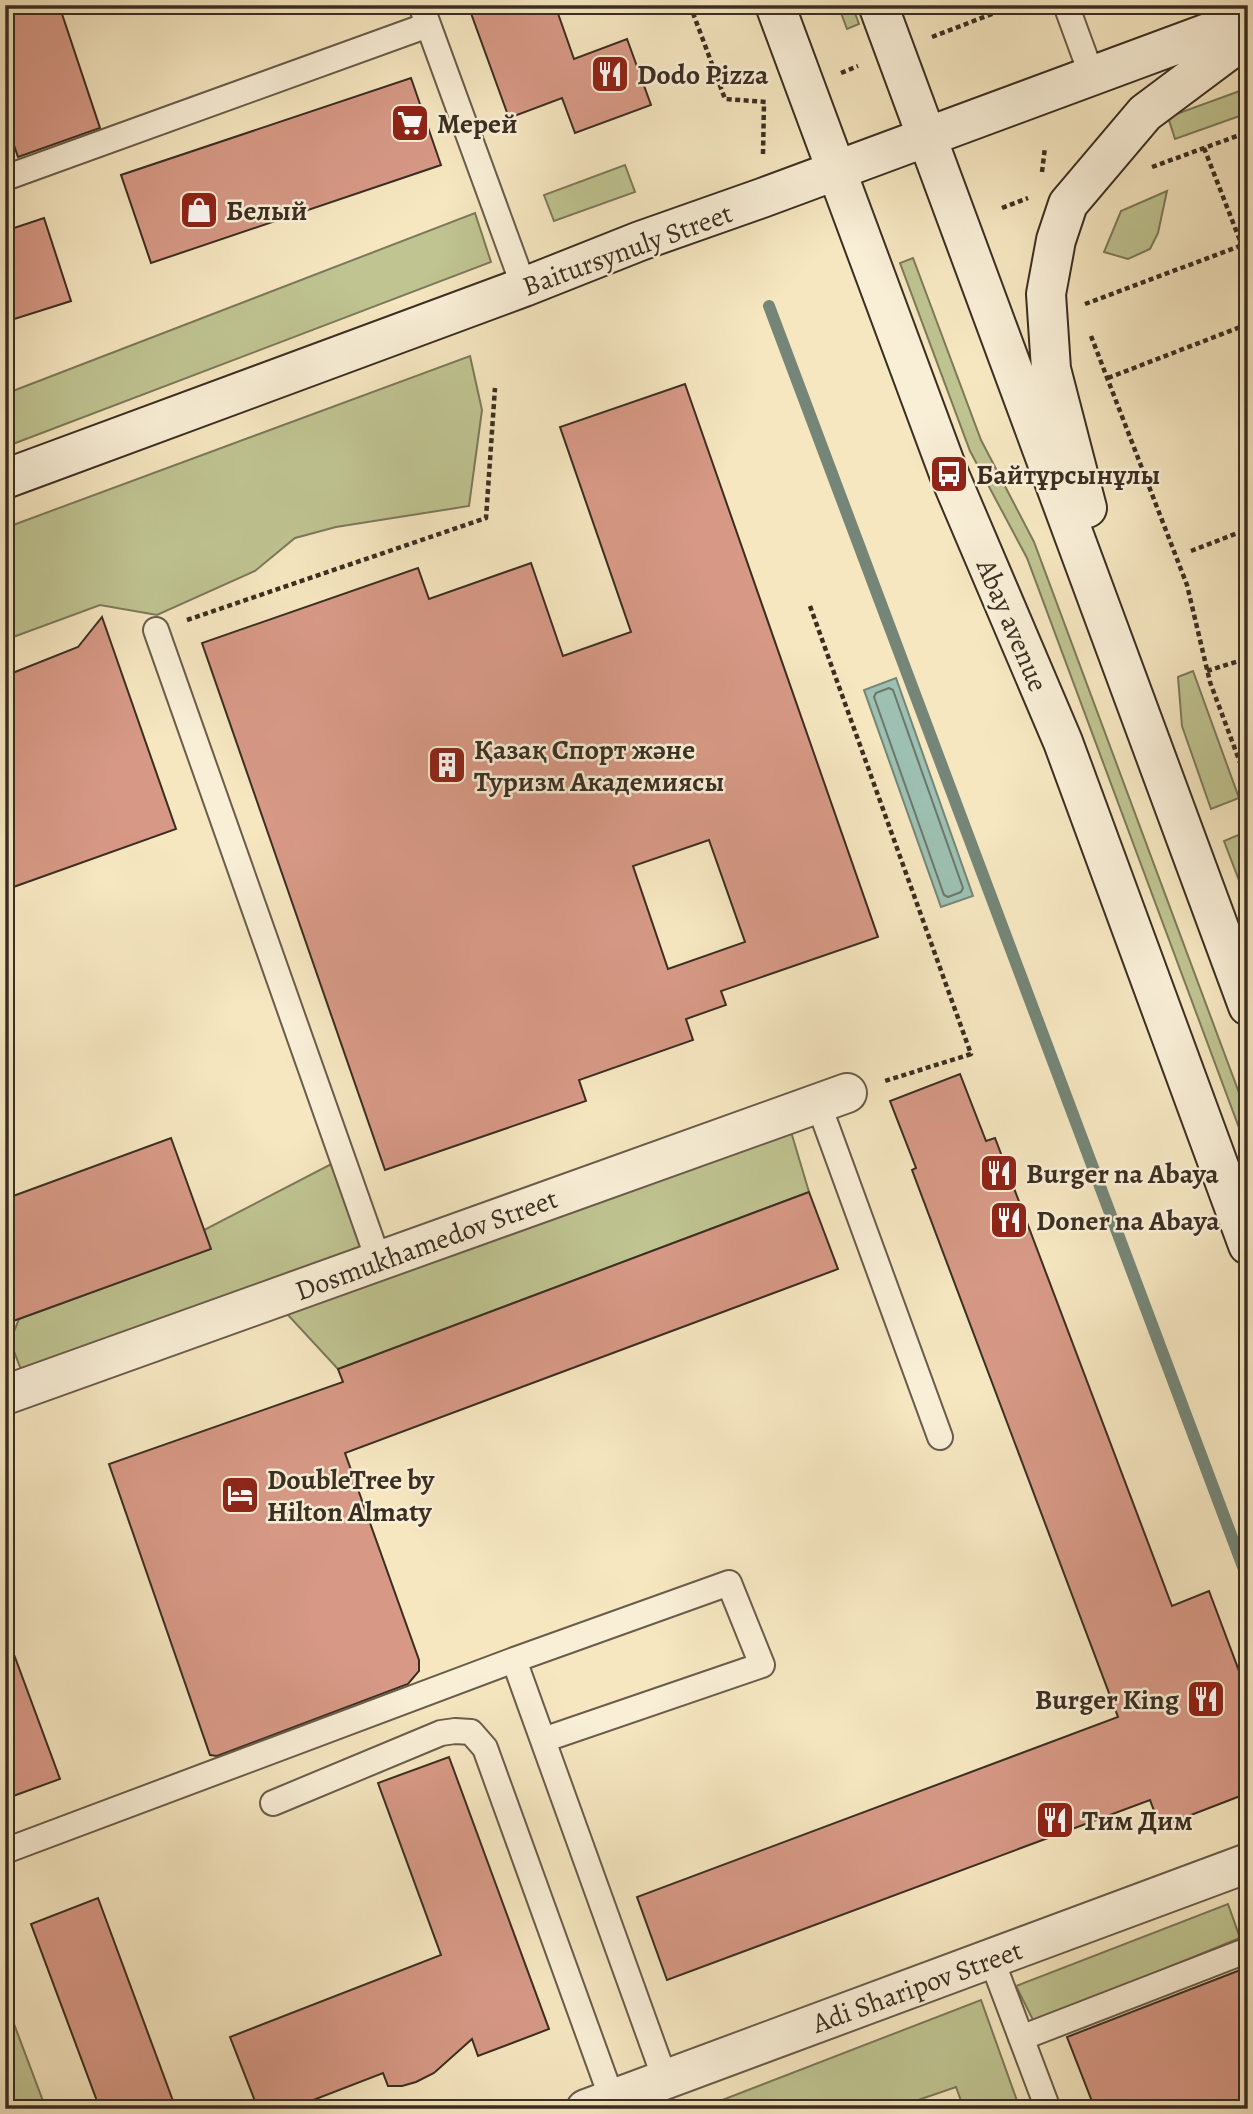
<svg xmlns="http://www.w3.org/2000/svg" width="1253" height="2114" font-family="Alegreya,serif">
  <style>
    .green { fill: #bfc491; stroke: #7c795a; stroke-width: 2 }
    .water { fill: #9dc0b2; stroke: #758678; stroke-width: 2 }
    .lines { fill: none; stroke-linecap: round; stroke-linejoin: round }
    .shore { stroke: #6c776a; stroke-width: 2 }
    .stream { stroke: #758678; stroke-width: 12 }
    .building { fill: #d79986; stroke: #3a2e22; stroke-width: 2; fill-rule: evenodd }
    .service-casing { stroke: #695c4a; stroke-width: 28 }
    .minor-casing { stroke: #695c4a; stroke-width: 42 }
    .secondary-casing { stroke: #3a2e22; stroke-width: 42 }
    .path { stroke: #3a2e22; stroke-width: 4.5; stroke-dasharray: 5 3.5; stroke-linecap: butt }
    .service { stroke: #f9efd7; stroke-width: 24 }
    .minor { stroke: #f9efd7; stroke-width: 38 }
    .secondary { stroke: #f9efd7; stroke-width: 38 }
    .labels { text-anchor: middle; stroke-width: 5; stroke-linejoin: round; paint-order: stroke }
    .poi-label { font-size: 28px; font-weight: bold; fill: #3a2e22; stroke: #f9efd7; text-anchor: start }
    .street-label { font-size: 28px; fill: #3a2e22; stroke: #f9efd7 }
  </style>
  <rect width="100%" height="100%" fill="#f6e7c1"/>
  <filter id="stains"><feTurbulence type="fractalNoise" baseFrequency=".00286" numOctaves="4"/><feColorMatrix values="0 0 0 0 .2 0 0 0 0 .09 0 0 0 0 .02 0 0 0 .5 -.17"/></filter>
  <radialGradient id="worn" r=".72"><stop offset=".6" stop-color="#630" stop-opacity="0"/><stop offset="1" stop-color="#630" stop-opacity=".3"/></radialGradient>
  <path class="green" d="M838,5H852L859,24L847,29Z
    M1248,88V113L1175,139L1168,117Z
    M625,165L635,192L554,221L544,195Z
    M1167,191L1158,233L1150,249L1128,259L1104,252L1121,211Z
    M475,213L491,262L5,447V394Z
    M913,258L981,440L1034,542L1248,1117V1152L1027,558L970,451L900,263Z
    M470,356L482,410L469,506L336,527L295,538L255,571L157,615L100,605L5,640V528Z
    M1193,671L1239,798L1211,809L1182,726L1178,677Z
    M1248,831V904L1224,841Z
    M786,1115L809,1192L338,1369L288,1315L284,1300L47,1380L20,1367L10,1341L19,1319L210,1249L204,1230L343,1158L379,1261Z
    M1228,1904L1240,1938L1034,2022L1016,1986Z
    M5,2000L46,2109H5Z
    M981,2000L1020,2109H964L956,2087L892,2109H699Z"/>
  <path class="water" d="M896,678L973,896L941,907L864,690Z"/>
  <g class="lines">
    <path class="shore" d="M889,688L893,690L963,888L961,892L948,897L944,895L874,697L876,693Z"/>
    <path class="stream" d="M769,306L1248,1580"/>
  </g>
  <path class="building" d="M5,5H59L100,128L18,157L5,119Z
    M468,5H555L574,59L627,39L651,105L575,133L562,98L509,118Z
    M411,78L441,165L151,263L121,175Z
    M44,218L71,301L5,322V231Z
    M685,384L878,937L721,991L726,1005L686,1019L693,1040L579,1080L586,1101L385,1170L202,643L418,568L429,599L531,563L563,656L631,632L560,427ZM709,840L745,942L668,969L633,866Z
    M102,617L176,829L5,890V676L78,647Z
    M960,1074L986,1141L995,1138L1172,1606L1209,1591L1248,1695V1793L1160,1827L1150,1800L667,1980L637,1897L1118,1717L912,1170L916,1168L890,1101Z
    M171,1138L211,1249L5,1324V1199Z
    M809,1192L838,1269L345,1453L419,1660V1671L408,1684L217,1756L210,1755L109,1464L343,1382L338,1369Z
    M9,1641L60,1779L5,1799V1642Z
    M449,1757L549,2029L478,2056L472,2039L434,2073L416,2082L402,2086H388L383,2073L290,2109H258L230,2037L441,1955L378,1783Z
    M98,1898L176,2109H100L31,1924Z
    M1248,1967V2109H1095L1067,2037Z"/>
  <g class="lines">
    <defs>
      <path id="service" d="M421,5L524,287
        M1066,5L1092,76
        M5,178L428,25
        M156,630L379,1262
        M818,1103L940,1437
        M514,1660L729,1583L762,1665L543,1740
        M273,1803L441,1733L455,1731L471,1732L485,1748L612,2099
        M5,1851L514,1660L665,2079
        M991,1958L1048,2109
        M1021,2038L1243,1952"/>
      <path id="minor" d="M5,1395L847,1093
        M586,2109L1248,1863"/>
      <path id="secondary" d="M775,5L949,474L1063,742L1248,1245
        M878,5L1248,1006
        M5,479L524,287L640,241L762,198L1248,18
        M1087,508L1051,369L1046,294L1056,240L1068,204L1145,113L1248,36"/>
    </defs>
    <use href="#service" class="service-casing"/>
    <use href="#minor" class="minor-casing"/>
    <use href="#secondary" class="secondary-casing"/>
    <path class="path" d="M690,5L725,99L767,102
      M965,11L993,12
      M932,37L997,12L1027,5
      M841,73L858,66
      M1204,148L1248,261
      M763,154L764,103
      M1152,167L1248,132
      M1042,172L1045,147
      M1002,208L1028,198
      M1085,304L1248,243
      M1091,336L1187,585L1210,682L1248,784
      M1108,378L1248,324
      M1191,551L1248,529
      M810,606L971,1054L885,1081
      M187,620L486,518L495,388
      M1207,671L1248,658"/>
    <use href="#service" class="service"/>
    <use href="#minor" class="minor"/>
    <use href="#secondary" class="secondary"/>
  </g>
  <defs>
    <symbol id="restaurant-square" viewBox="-11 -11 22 22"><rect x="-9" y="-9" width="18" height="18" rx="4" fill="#8f2418" stroke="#f9efd7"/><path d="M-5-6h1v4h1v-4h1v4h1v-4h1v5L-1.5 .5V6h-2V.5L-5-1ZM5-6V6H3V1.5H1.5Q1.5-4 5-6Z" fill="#fff"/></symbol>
    <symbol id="supermarket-square" viewBox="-11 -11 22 22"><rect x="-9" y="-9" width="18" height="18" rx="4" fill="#8f2418" stroke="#f9efd7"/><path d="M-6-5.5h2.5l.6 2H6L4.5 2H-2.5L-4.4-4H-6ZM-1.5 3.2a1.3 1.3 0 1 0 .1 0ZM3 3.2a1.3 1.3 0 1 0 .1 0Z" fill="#fff"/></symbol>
    <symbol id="shop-square" viewBox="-11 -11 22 22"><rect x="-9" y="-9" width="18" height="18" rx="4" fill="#8f2418" stroke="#f9efd7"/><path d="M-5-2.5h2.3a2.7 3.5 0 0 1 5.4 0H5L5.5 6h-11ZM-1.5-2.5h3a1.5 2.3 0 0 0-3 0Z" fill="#fff"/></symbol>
    <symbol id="bus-square" viewBox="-11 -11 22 22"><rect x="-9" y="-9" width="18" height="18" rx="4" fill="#8f2418" stroke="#f9efd7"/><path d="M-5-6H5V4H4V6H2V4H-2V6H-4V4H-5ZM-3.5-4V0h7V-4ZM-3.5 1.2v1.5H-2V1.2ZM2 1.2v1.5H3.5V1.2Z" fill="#fff"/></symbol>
    <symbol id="building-square" viewBox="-11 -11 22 22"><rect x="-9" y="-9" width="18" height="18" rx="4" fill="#8f2418" stroke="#f9efd7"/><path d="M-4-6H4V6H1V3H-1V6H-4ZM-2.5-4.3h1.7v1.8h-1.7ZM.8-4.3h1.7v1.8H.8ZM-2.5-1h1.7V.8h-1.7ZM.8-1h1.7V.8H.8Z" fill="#fff"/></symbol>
    <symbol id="hotel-square" viewBox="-11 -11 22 22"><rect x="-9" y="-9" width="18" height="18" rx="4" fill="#8f2418" stroke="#f9efd7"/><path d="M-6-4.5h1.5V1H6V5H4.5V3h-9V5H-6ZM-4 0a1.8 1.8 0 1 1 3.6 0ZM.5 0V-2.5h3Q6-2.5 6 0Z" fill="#fff"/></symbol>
  </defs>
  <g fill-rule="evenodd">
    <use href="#restaurant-square" x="588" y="52" width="44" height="44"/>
    <use href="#supermarket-square" x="388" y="101" width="44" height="44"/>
    <use href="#shop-square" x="177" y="188" width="44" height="44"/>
    <use href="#bus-square" x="927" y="452" width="44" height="44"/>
    <use href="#building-square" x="425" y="743" width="44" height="44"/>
    <use href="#restaurant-square" x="977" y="1151" width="44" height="44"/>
    <use href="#restaurant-square" x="987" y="1198" width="44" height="44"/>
    <use href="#hotel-square" x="218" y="1473" width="44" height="44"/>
    <use href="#restaurant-square" x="1184" y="1677" width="44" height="44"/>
    <use href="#restaurant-square" x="1033" y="1798" width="44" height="44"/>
  </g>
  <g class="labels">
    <g class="poi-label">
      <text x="637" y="84">Dodo Pizza</text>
      <text x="437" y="133">Мерей</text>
      <text x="226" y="220">Белый</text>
      <text x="976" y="484">Байтұрсынұлы</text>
      <text x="474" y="759">Қазақ Спорт және<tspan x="474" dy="32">Туризм Академиясы</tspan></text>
      <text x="1026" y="1183">Burger na Abaya</text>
      <text x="1036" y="1230">Doner na Abaya</text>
      <text x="267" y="1489">DoubleTree by<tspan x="267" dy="32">Hilton Almaty</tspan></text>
      <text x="1179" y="1709" text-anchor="end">Burger King</text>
      <text x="1082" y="1830">Тим Дим</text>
    </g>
    <g class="street-label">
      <text transform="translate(627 249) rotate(-20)" y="10">Baitursynuly Street</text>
      <text transform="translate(1013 625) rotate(67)" y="10">Abay avenue</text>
      <text transform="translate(426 1244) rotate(-20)" y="10">Dosmukhamedov Street</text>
      <text transform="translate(917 1986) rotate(-20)" y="10">Adi Sharipov Street</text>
    </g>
  </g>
  <rect width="1253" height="2114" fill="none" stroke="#f6e7c1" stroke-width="28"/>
  <rect x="7" y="7" width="1239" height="2100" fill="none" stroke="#3a2e22" stroke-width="3.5"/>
  <rect x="14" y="14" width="1225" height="2086" fill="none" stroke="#3a2e22" stroke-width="2"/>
  <rect width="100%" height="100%" filter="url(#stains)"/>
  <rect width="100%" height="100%" fill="url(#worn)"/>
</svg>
